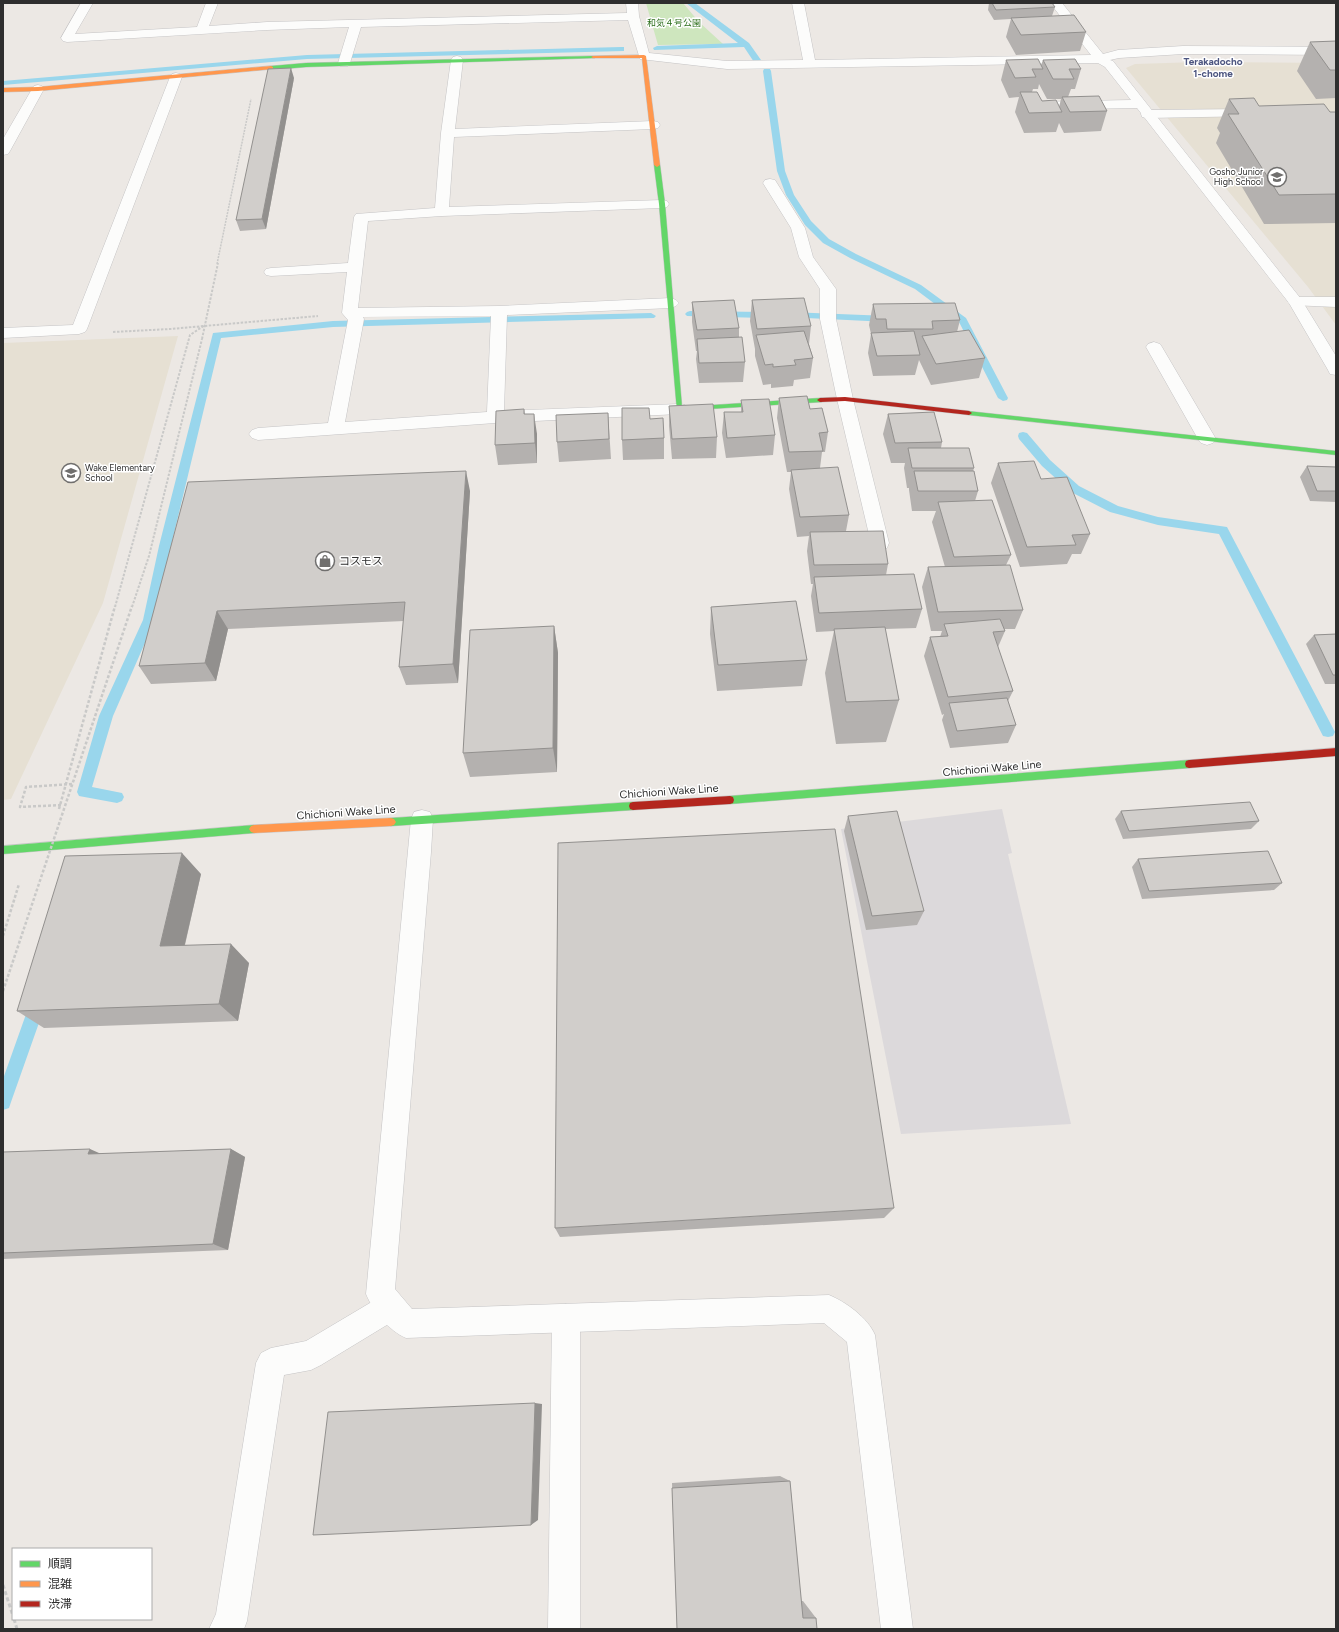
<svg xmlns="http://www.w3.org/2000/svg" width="1339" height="1632" font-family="Figtree,'Noto Sans JP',sans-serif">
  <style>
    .industrial { fill: #dcd9db }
    .education { fill: #e6e0d3 }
    .green { fill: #cee6be }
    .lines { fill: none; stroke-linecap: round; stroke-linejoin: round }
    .stream { fill: #99d6ec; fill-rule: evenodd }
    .lane-casing { stroke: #c5c4c5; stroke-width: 1 }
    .street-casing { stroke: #c5c4c5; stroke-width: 1 }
    .fast-casing { stroke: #c5c4c5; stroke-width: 1 }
    .slow-casing { stroke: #c5c4c5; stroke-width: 1 }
    .jam-casing { stroke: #c5c4c5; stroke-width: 1 }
    .path-far3 { stroke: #c9c9c8; stroke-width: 1.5; stroke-dasharray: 2 1; stroke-linecap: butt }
    .path-far2 { stroke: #c9c9c8; stroke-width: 2; stroke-dasharray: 2.5 1.5; stroke-linecap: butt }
    .path-far1 { stroke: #c9c9c8; stroke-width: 2.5; stroke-dasharray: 3 2; stroke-linecap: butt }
    .path { stroke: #c9c9c8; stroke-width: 3; stroke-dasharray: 4 2.5; stroke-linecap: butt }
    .lane { fill: #fcfcfb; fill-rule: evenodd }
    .street { fill: #fcfcfb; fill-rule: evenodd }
    .fast { fill: #63d668; fill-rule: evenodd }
    .slow { fill: #ff974d; fill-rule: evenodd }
    .jam { fill: #b3261e; fill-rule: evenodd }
    .path-bridge-far1 { stroke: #c9c9c8; stroke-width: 2; stroke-dasharray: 2.5 1.5; stroke-linecap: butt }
    .path-bridge { stroke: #c9c9c8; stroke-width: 2.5; stroke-dasharray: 3 2; stroke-linecap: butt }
    .wall { fill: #b4b1af; fill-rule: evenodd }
    .shaded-wall { fill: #92908e }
    .building { fill: #d1cecb; stroke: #92908e }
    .labels { text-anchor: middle; stroke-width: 3; stroke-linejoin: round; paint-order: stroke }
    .far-park-label { font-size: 9px; fill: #2c6e1b; stroke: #fff }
    .far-poi-label { font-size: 9px; fill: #2e2e2e; stroke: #fff; text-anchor: end }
    .far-neighbourhood-label { font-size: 10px; font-weight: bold; fill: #4d5680; stroke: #fff }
    .poi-label { font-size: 11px; fill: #2e2e2e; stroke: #fff; text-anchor: start }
    .street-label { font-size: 11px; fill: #2e2e2e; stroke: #fff }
  </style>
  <rect width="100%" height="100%" fill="#ece8e4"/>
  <path class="industrial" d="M1002,809L1012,853L1008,854L1071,1124L901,1134L841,829Z"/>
  <path class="education" d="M1198,62L1336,63V325L1308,287L1126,68L1135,64Z
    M178,336L103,603L11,799L3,800V343Z"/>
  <path class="green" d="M646,3H683L699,22L723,44L658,45Z"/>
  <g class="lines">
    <path class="stream" d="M686,3H695L749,43L761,60L760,62H754L744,47L654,50L653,48L657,46L738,43Z
      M621,47H624V51L307,59L3,85V81L307,55Z
      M764,69H770L771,71L785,171L794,195L811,221L829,239L856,254L921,285L966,318L1008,398L1007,400L1003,401L998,398L959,322L915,289L850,258L823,243L805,225L786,195L777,171L763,71Z
      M690,311L768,312L773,315L768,318L687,316L685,314L687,312Z
      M789,312L888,316L893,319L888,322L786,317L784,315Z
      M651,313L656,316L654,318L333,327L221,338L171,546L155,620L113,716L92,787L122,793L124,797L122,801L117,803L79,796L77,792L99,716L143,620L159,546L213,333L333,321Z
      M1023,432L1027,433L1050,460L1079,486L1118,506L1158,517L1227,527L1335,732L1333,736L1328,737L1323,736L1219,534L1158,525L1110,512L1071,492L1042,466L1019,439L1018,436L1019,433Z
      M38,996L43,998L46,1003L11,1102L9,1108L3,1110V1079L30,1003L33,998Z"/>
    <defs>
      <path id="lane" d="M1252,109L1257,110L1258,113L1257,116L1147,118L1142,117L1141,114L1142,111L1147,110Z
        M770,179L775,180L805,228L813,257L836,289V319L833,322L828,324L823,322L820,319V289L799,257L791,228L763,183L765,180Z
        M1296,297H1336V307L1291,305L1288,302L1291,299Z
        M390,1293L400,1297L404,1307L400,1317L321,1365L311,1370L284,1375L247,1621L244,1629H209L216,1614L256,1363L261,1353L271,1348L306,1341L380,1297Z
        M566,1304L576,1308L580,1318V1629H548L552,1318L556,1308Z"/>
      <path id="street" d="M81,3H93L75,34L197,27L206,3H218L209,26L267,22L627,13L626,3H638L639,16L649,53L727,61L803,60L792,3H804L815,60L1091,55L1050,3H1062L1103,54L1118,50L1183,46L1336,47V55L1183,54L1119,58L1110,60L1113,61L1301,299L1336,356V375L1330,374L1328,370L1289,303L1137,108L1029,110L1024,109L1023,106L1024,103L1029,102L1131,100L1105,67L1098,63L727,69L640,59L628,20L361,27L350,63L348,66H340L338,63L349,27L267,30L67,42L63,41L61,38Z
        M457,56L461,57L463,60L455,129L653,121L658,122L660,125L658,128L653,129L454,137L449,207L662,200L667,201L669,204L667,207L662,208L442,216L368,221L358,308L499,306L671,298L676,300L679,303L676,306L671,308L507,315L504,411L679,404L685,405L687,409L685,413L679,414L495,423L258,440L252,438L249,434L252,430L258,428L328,423L348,320L342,313L347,272L271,276L266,275L264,272L266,269L271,268L348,263L354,217L356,214L435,208L441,133L451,60L453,57ZM491,316L487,412L345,422L364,319L363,317Z
        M176,73L180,74L182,77L87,329L85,332L79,334L3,338V328L73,325L170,77L172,74Z
        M38,85L42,86L44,89L10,151L8,154L3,155V139L32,89L34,86Z
        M828,314L833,316L836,319L853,399L889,543L887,548L880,550L873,548L871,543L837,399L820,319L823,316Z
        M1154,342L1160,344L1162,347L1216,439L1213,443L1207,445L1201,443L1198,439L1146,347L1148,344Z
        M422,810L430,812L433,819L431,852L395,1289L412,1309L829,1295C846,1302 868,1318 875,1335L913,1629H881L847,1342L824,1323L406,1338C389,1331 373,1311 366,1294L411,819L414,812Z"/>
      <path id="fast" d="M593,56L595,57V58L306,67L271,70L268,68L271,66L306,63Z
        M657,163L660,165L665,204L682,407L820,398H822V402L677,411L659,204L654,165Z
        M967,411L1336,451V455L969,415L966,413Z
        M1189,760L1192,761L1193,764L1192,767L1189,768L730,804L727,803L726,800L727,797L730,796Z
        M633,802L636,803L637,806L636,809L633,810L391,826L388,825L386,822L388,819L391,818Z
        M254,825L257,826L259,829L257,832L254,833L3,854V846Z"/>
      <path id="slow" d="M644,55L646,56L660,165L657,167L654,165L642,58H593L591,57L593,56Z
        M271,66L273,67V69L38,91L3,92V88L38,87Z
        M391,818L394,819L396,822L394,825L391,826L254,833L251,832L249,829L251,826L254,825Z"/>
      <path id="jam" d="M845,397L969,411L972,413L969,415L845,401L820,402L817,400L820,398Z
        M1336,748V756L1189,768L1186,767L1185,764L1186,761L1189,760Z
        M730,796L733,797L734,800L733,803L730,804L633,810L630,809L629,806L630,803L633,802Z"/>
    </defs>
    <use href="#lane" class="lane-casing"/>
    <use href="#street" class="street-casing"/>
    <use href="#fast" class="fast-casing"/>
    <use href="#slow" class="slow-casing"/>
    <use href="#jam" class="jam-casing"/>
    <path class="path-far3" d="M217,264L251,99"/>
    <path class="path-far2" d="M113,332L170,329L318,316
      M202,339L218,263
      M115,607L190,335L205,325"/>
    <path class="path-far1" d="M59,809L115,606
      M3,936L19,884"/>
    <path class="path" d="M3,1585L13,1616
      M14,1619L17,1629"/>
    <use href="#lane" class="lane"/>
    <use href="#street" class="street"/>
    <use href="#fast" class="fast"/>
    <use href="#slow" class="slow"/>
    <use href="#jam" class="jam"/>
    <path class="path-bridge-far1" d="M132,607L149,556L202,339"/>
    <path class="path-bridge" d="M61,805L20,807L26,787L72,784
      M3,991L132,606"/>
  </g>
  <path class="wall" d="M989,3H1052L1055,7L1052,16L1086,32L1080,51L1016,55L1006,37L1011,19L994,20L988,10Z
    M1336,41V98L1316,99L1297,71L1310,42Z
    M1006,60L1041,65L1043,60L1081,69L1075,89H1071L1068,97L1107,111L1101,131L1064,133L1059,123L1056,132L1024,133L1015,112L1019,97L1009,98L1001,80ZM1039,84L1047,99H1061L1059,107L1042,101L1032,92L1033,89H1038Z
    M294,78L266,229L240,231L236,220Z
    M1229,99L1259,106L1330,112H1336V223L1264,224L1216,143L1220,133L1217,128Z
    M752,300L811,326L809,344L813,358L810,378L794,380L793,386L771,388V384L763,385L755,356V349L750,321Z
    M692,302L739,328V337L745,362L743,382L699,383L696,359L697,351H696L692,322Z
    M873,304L960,320L957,332L985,358L979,378L931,385L919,360L915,375L873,376L868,353L871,334L869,325Z
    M779,398L810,409L828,432L825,452H822L820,468L849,515L846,531L888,564L886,575L922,609L916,628L885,629L899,700L886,742L836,744L825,673L834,631L816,632L811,596L813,584H811L807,551L809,536L797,537L789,489L791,472H787L777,418Z
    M741,400L775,435L773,455L726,458L722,433L724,412H741Z
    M669,406L717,437L716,458L672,459L669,426Z
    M524,409L525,414L537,434V463L498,465L495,445Z
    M608,413L611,459L559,462L557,442Z
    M888,414L942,442L941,448L974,468L973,471L978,491L975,501L1011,555L1006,565L1023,610L1015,629H1004L1005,631L998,647L1013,691L1008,701L1016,725L1008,743L950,748L942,720L944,714L942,715L924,656L930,637H940L942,631H931L922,587L928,567H945L932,522L936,511H912L909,490V488H907L904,468L905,463H891L883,434Z
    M650,419L664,438V459L623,460L622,440Z
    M998,463L1041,479L1090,534L1081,554H1072L1067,564L1020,567L991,483Z
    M1307,466L1336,467V502L1310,501L1300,477Z
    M188,482L470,491L458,683L406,685L399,667L404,621L228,629L216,681L151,684L139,666Z
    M711,607L807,660L802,686L717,691L710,634Z
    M554,626L558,653L557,772L470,777L463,753Z
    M1336,634V684H1325L1306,644L1314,635Z
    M1121,811L1259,821L1251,829L1123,839L1115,819Z
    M848,816L924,911L917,925L866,930L844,831Z
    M1138,859L1282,883L1274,890L1142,899L1132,867Z
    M201,874L185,945L249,963L238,1021L44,1028L17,1011Z
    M231,1149L245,1157L228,1250L3,1259V1152L101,1154Z
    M894,1208L884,1218L560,1237L555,1228Z
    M780,1476L790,1481L801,1601H803L816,1618L677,1629L672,1483Z"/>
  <path class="shaded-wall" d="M291,68L294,78L266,229L262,219Z
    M534,414L537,434V463L535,443Z
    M466,471L470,491L458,683L453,664Z
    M217,611L228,629L216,681L205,663Z
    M554,626L558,653L557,772L553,748Z
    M182,853L201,874L180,965L160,946Z
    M231,944L249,963L238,1021L219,1004Z
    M90,1149L108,1157L88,1154Z
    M231,1149L245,1157L228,1250L213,1244Z
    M535,1403L542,1404L538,1520L531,1525Z"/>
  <path class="building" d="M992,3H1052L1055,7L996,10Z
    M1074,15L1086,32L1021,35L1011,18Z
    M1336,41V70H1330L1310,42Z
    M1038,59L1043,69H1032L1036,77L1015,78L1006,60Z
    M1075,59L1081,69H1069L1074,79H1053L1043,60Z
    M291,68L262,219L236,220L268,69Z
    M1020,92H1037L1042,101L1056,100L1062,112L1029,113Z
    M1099,96L1107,111L1070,112L1062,97Z
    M1254,98L1259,106L1324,104L1330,112H1336V194L1279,195L1228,114H1239L1229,99Z
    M804,298L811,326L757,329L752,300Z
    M734,300L739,328L697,330L692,302Z
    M955,303L960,320L932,321L933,329H887L886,319H876L873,304Z
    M969,330L985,358L936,364L922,336Z
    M804,331L813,358L794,360L796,365L773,367V364L765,365L756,335Z
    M914,331L920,355L877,356L871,333Z
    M742,337L745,362L699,363L697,339Z
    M807,396L810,409L822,408L828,432L819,433L823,451L789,452L779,398Z
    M769,399L775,435L727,438L724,412H743L741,400Z
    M713,404L717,437L672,439L669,406Z
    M622,408H649L650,419L663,418L664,438L622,440Z
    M524,409V414H534L535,443L495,445L496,411Z
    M934,412L942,442L895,443L888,414Z
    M608,413L609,439L557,442L556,415Z
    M908,448H969L974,468H912Z
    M1034,461L1041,479L1067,477L1090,534L1072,535L1076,545L1027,547L998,463Z
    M1307,466L1336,467V491H1317Z
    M838,467L849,515L800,517L791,470Z
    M466,471L453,664L399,667L405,602L217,611L205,663L139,666L188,482Z
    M914,471H974L978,491H918Z
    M992,500L1011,555L954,557L938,502Z
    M883,531L888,564L814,565L810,532Z
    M1010,565L1023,610L938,612L928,567Z
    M914,574L922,609L819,613L814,577Z
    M796,601L807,660L718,665L711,607Z
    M1000,619L1005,631L993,632L1013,691L948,697L930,637L948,636L944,624Z
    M554,626L553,748L463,753L470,630Z
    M885,627L899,700L846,702L834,629Z
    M1336,634V675H1333L1314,635Z
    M1007,698L1016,725L957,731L949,703Z
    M1250,802L1259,821L1129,831L1121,811Z
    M897,811L924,911L872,916L848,816Z
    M835,829L894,1208L555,1228L558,843Z
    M1268,851L1282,883L1149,891L1138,859Z
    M182,853L160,946L231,944L219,1004L17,1011L65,856Z
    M90,1149L88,1154L231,1149L213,1244L3,1253V1152Z
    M535,1403L531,1525L313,1535L328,1412Z
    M790,1481L803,1618H816L817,1629H677L672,1488Z"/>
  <defs>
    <symbol id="school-ring" viewBox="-11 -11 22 22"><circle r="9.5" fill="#fff" stroke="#706f6e" stroke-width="1.5"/><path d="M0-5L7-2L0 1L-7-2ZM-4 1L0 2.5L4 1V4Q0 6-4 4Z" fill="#706f6e"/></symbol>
    <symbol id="shop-ring" viewBox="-11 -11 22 22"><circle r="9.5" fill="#fff" stroke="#706f6e" stroke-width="1.5"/><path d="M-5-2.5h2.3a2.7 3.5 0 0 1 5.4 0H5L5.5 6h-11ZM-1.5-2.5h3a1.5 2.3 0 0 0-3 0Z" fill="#706f6e"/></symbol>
  </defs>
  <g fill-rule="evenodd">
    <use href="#school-ring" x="1266" y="166" width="22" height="22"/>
    <use href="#school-ring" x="60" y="462" width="22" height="22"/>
    <use href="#shop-ring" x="314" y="550" width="22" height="22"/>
  </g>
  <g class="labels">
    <g class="far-park-label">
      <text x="674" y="26">和気４号公園</text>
    </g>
    <g class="far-poi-label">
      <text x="1263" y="175">Gosho Junior<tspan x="1263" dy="10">High School</tspan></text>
      <text x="85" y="471" text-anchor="start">Wake Elementary<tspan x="85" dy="10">School</tspan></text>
    </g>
    <g class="far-neighbourhood-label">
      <text x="1213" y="65">Terakadocho<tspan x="1213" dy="12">1-chome</tspan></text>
    </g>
    <g class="poi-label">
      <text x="339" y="565">コスモス</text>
    </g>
    <g class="street-label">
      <text transform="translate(992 768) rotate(-5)" y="4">Chichioni Wake Line</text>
      <text transform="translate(669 791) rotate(-4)" y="4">Chichioni Wake Line</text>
      <text transform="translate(346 812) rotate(-4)" y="4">Chichioni Wake Line</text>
    </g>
  </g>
  <rect width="1339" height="1632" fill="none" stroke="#2e2e2e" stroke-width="8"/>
  <rect x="12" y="1548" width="140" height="72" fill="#ffffff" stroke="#ababab"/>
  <rect x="20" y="1561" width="20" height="6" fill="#63d668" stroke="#ababab"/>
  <text x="48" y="1568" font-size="12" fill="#2e2e2e">順調</text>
  <rect x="20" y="1581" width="20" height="6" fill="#ff974d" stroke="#ababab"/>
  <text x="48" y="1588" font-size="12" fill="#2e2e2e">混雑</text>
  <rect x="20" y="1601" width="20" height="6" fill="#b3261e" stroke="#ababab"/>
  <text x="48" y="1608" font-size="12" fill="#2e2e2e">渋滞</text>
</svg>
